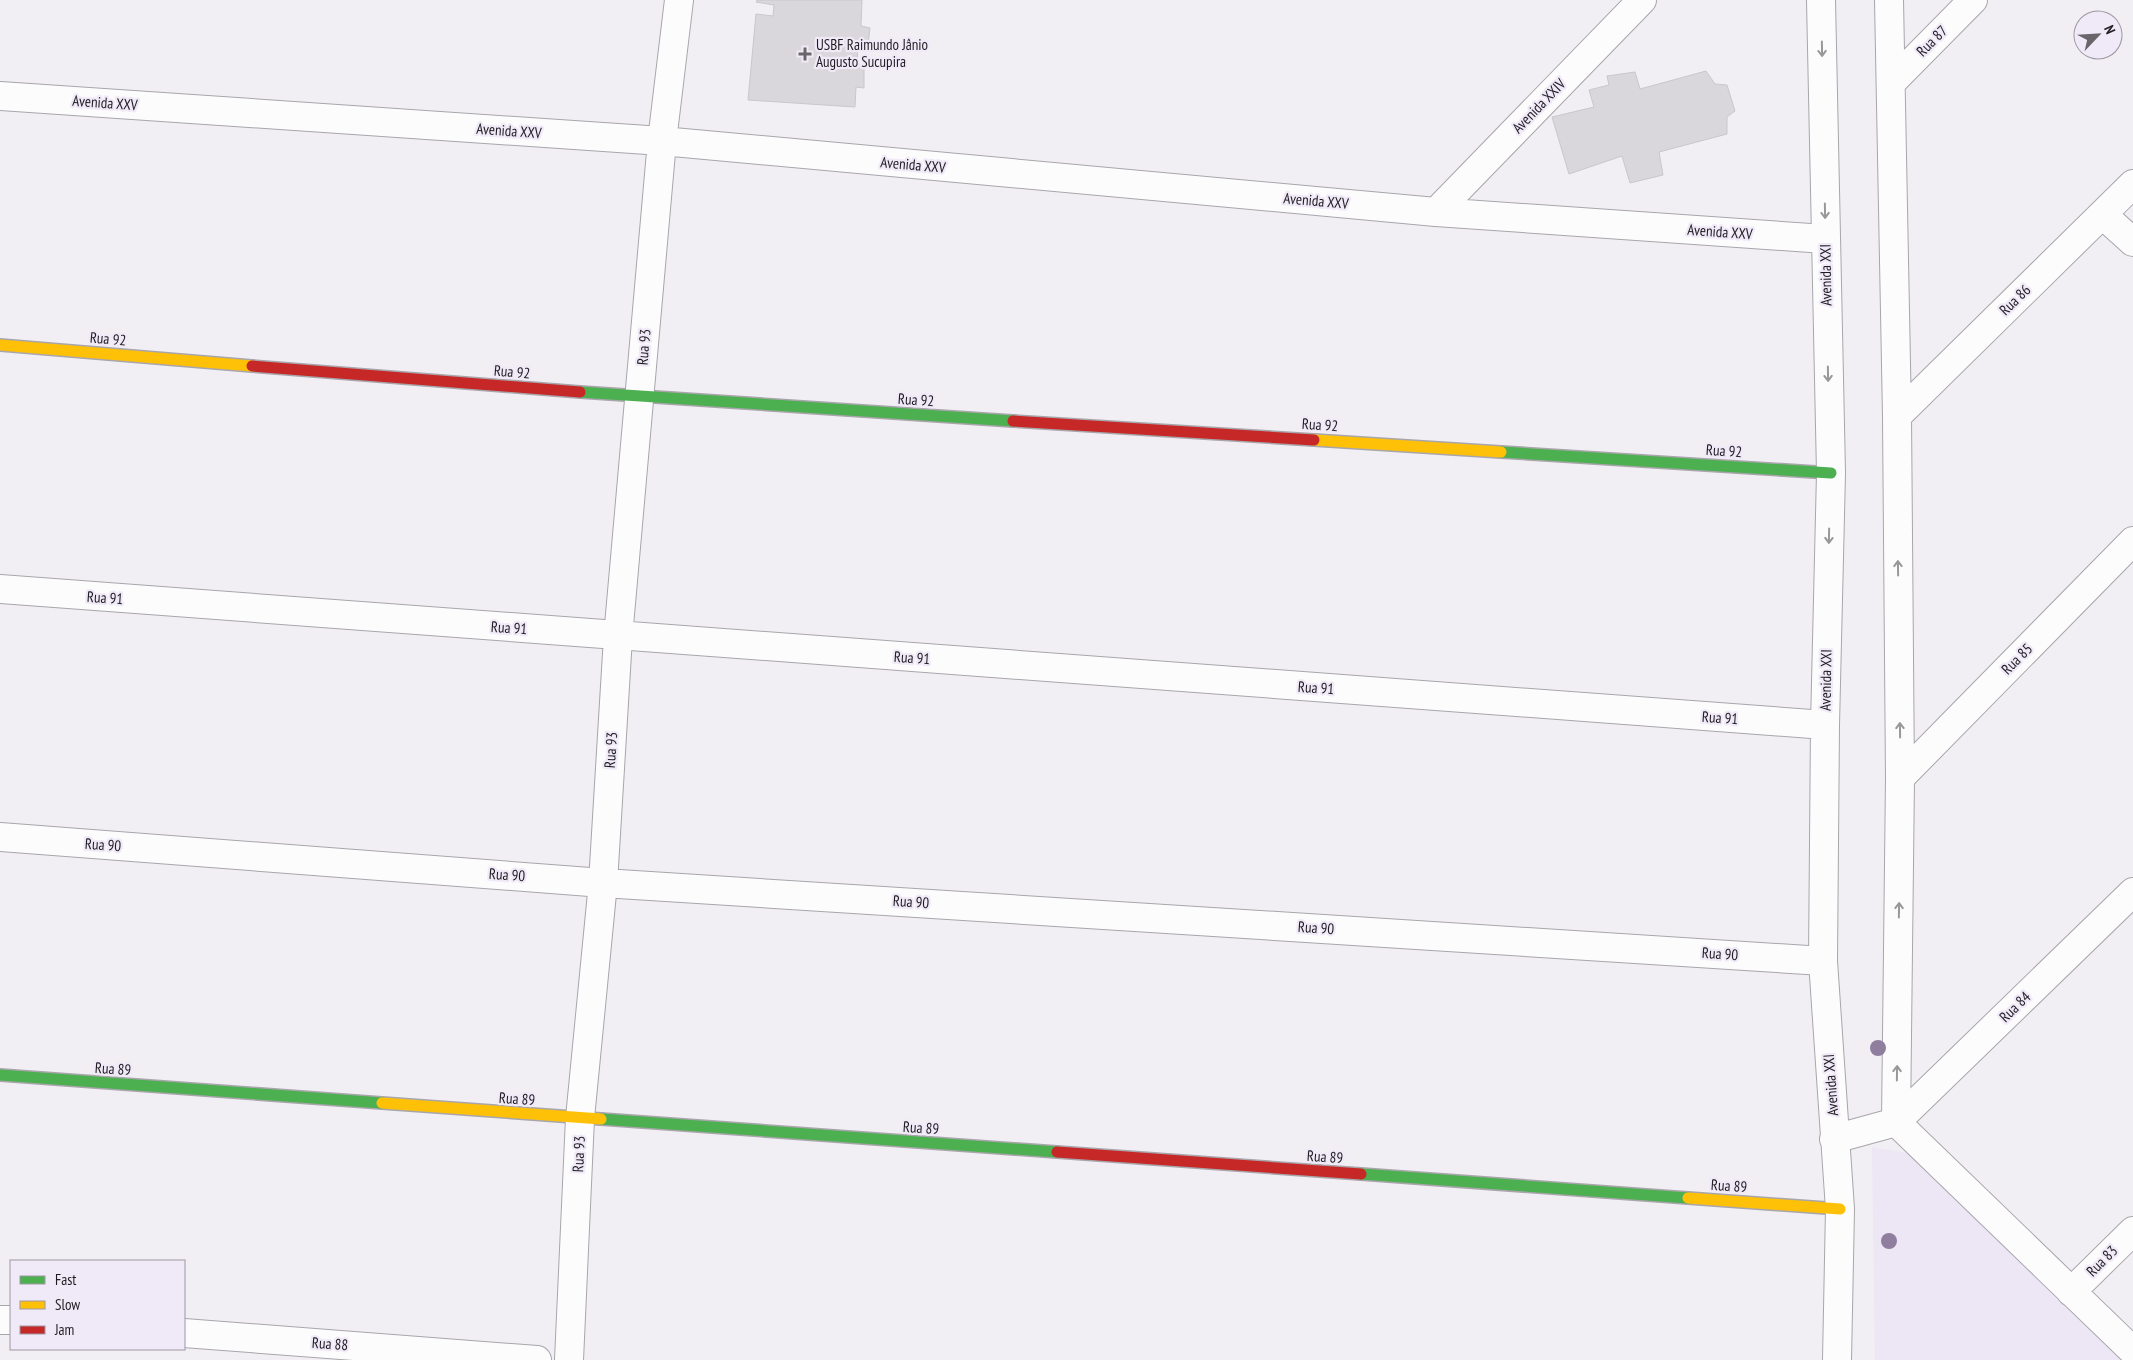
<svg xmlns="http://www.w3.org/2000/svg" width="2133" height="1360" font-family="'PT Sans Narrow',sans-serif">
  <style>
    .built { fill: #ede6f5 }
    .building { fill: #dad7dc; stroke: #c9c7cc }
    .lines { fill: none; stroke-linecap: round; stroke-linejoin: round }
    .street-casing { stroke: #a8a6ab; stroke-width: 30 }
    .fast-casing { stroke: #a8a6ab; stroke-width: 14 }
    .slow-casing { stroke: #a8a6ab; stroke-width: 14 }
    .jam-casing { stroke: #a8a6ab; stroke-width: 14 }
    .street { stroke: #fdfcfd; stroke-width: 28 }
    .fast { stroke: #4caf50; stroke-width: 11 }
    .slow { stroke: #ffc107; stroke-width: 11 }
    .jam { stroke: #c62828; stroke-width: 11 }
    .tree { fill: #907e9f }
    .oneway { stroke: #99979a }
    .poi-dot { fill: #68666b; stroke: #f0eaf8; stroke-width: 2 }
    .labels { text-anchor: middle; stroke-width: 4.5; stroke-linejoin: round; paint-order: stroke }
    .street-label { font-size: 15px; fill: #1f1c21; stroke: #f0eaf8 }
    .poi-label { font-size: 15px; fill: #1f1c21; stroke: #f0eaf8; text-anchor: start }
  </style>
  <rect width="100%" height="100%" fill="#f1eef4"/>
  <path class="built" d="M1872,1147L1918,1155L2129,1360H1875Z"/>
  <path class="building" d="M757,0H862L861,26L870,28L868,45L858,43L857,63L864,66V88L856,87L855,107L748,100L756,14L773,16L774,5L756,2Z
    M1706,71L1715,84L1727,85L1735,111L1727,117V134L1659,152L1663,175L1630,183L1622,156L1569,174L1552,117L1594,107L1589,90L1609,85L1607,76L1635,72L1640,89Z"/>
  <g class="lines">
    <defs>
      <path id="street" d="M1821,0L1831,473L1825,725L1823,961L1840,1209L1837,1360
        M1889,0L1897,416L1900,778L1896,1122
        M1891,83L1973,0
        M0,96L662,141L1436,212L1825,239
        M1436,212L1642,0
        M2103,215L2133,242
        M1897,416L2133,184
        M0,589L1825,725
        M1900,778L2133,541
        M0,837L603,883L1823,961
        M1896,1122L2133,1351
        M1834,1139L1896,1122L2133,892
        M2071,1292L2133,1231
        M0,1320H11
        M184,1333L537,1360
        M569,1360L580,1118L603,883L618,637L662,141L679,0"/>
      <path id="fast" d="M580,392L1013,421
        M1501,452L1831,473
        M0,1075L382,1103
        M601,1119L1057,1152
        M1361,1174L1688,1198"/>
      <path id="slow" d="M0,345L252,366
        M1314,440L1501,452
        M382,1103L601,1119
        M1688,1198L1840,1209"/>
      <path id="jam" d="M252,366L580,392
        M1013,421L1314,440
        M1057,1152L1361,1174"/>
    </defs>
    <use href="#street" class="street-casing"/>
    <use href="#fast" class="fast-casing"/>
    <use href="#slow" class="slow-casing"/>
    <use href="#jam" class="jam-casing"/>
    <use href="#street" class="street"/>
    <use href="#fast" class="fast"/>
    <use href="#slow" class="slow"/>
    <use href="#jam" class="jam"/>
  </g>
  <g class="tree">
    <circle cx="1878" cy="1048" r="8"/>
    <circle cx="1889" cy="1241" r="8"/>
  </g>
  <defs><path id="oneway-shaft" d="M-6 0H5M1.5-3L5.5 0L1.5 3" fill="none" stroke-width="1.6" stroke-linecap="round" stroke-linejoin="round" transform="scale(1.25)"/></defs>
  <g class="oneway">
    <use href="#oneway-shaft" transform="translate(1822 49) rotate(89)"/>
    <use href="#oneway-shaft" transform="translate(1825 211) rotate(89)"/>
    <use href="#oneway-shaft" transform="translate(1828 374) rotate(89)"/>
    <use href="#oneway-shaft" transform="translate(1829 536) rotate(91)"/>
    <use href="#oneway-shaft" transform="translate(1898 568) rotate(-91)"/>
    <use href="#oneway-shaft" transform="translate(1900 730) rotate(-91)"/>
    <use href="#oneway-shaft" transform="translate(1899 910) rotate(-89)"/>
    <use href="#oneway-shaft" transform="translate(1897 1073) rotate(-89)"/>
  </g>
  <path class="poi-dot" d="M802.5 46.5h5v5h5v5h-5v5h-5v-5h-5v-5h5z"/>
  <g class="labels">
    <g class="street-label">
      <text transform="translate(1932 41) rotate(-45)" y="5">Rua 87</text>
      <text transform="translate(105 103) rotate(4)" y="5">Avenida XXV</text>
      <text transform="translate(1539 106) rotate(-46)" y="5">Avenida XXIV</text>
      <text transform="translate(509 131) rotate(4)" y="5">Avenida XXV</text>
      <text transform="translate(913 165) rotate(5)" y="5">Avenida XXV</text>
      <text transform="translate(1316 201) rotate(5)" y="5">Avenida XXV</text>
      <text transform="translate(1720 232) rotate(4)" y="5">Avenida XXV</text>
      <text transform="translate(1826 275) rotate(-91)" y="5">Avenida XXI</text>
      <text transform="translate(2015 300) rotate(-44)" y="5">Rua 86</text>
      <text transform="translate(108 339) rotate(5)" y="5">Rua 92</text>
      <text transform="translate(644 347) rotate(-85)" y="5">Rua 93</text>
      <text transform="translate(512 372) rotate(5)" y="5">Rua 92</text>
      <text transform="translate(916 400) rotate(4)" y="5">Rua 92</text>
      <text transform="translate(1320 425) rotate(4)" y="5">Rua 92</text>
      <text transform="translate(1724 451) rotate(4)" y="5">Rua 92</text>
      <text transform="translate(105 598) rotate(4)" y="5">Rua 91</text>
      <text transform="translate(509 628) rotate(4)" y="5">Rua 91</text>
      <text transform="translate(912 658) rotate(4)" y="5">Rua 91</text>
      <text transform="translate(2017 659) rotate(-45)" y="5">Rua 85</text>
      <text transform="translate(1826 680) rotate(-89)" y="5">Avenida XXI</text>
      <text transform="translate(1316 688) rotate(4)" y="5">Rua 91</text>
      <text transform="translate(1720 718) rotate(4)" y="5">Rua 91</text>
      <text transform="translate(611 750) rotate(-86)" y="5">Rua 93</text>
      <text transform="translate(103 845) rotate(4)" y="5">Rua 90</text>
      <text transform="translate(507 875) rotate(4)" y="5">Rua 90</text>
      <text transform="translate(911 902) rotate(4)" y="5">Rua 90</text>
      <text transform="translate(1316 928) rotate(4)" y="5">Rua 90</text>
      <text transform="translate(1720 954) rotate(4)" y="5">Rua 90</text>
      <text transform="translate(2015 1007) rotate(-44)" y="5">Rua 84</text>
      <text transform="translate(113 1069) rotate(4)" y="5">Rua 89</text>
      <text transform="translate(1831 1085) rotate(-94)" y="5">Avenida XXI</text>
      <text transform="translate(517 1099) rotate(4)" y="5">Rua 89</text>
      <text transform="translate(921 1128) rotate(4)" y="5">Rua 89</text>
      <text transform="translate(579 1154) rotate(-87)" y="5">Rua 93</text>
      <text transform="translate(1325 1157) rotate(4)" y="5">Rua 89</text>
      <text transform="translate(1729 1186) rotate(4)" y="5">Rua 89</text>
      <text transform="translate(2102 1261) rotate(-45)" y="5">Rua 83</text>
      <text transform="translate(330 1344) rotate(4)" y="5">Rua 88</text>
    </g>
    <g class="poi-label">
      <text x="816" y="50">USBF Raimundo Jânio<tspan x="816" dy="17">Augusto Sucupira</tspan></text>
    </g>
  </g>
  <rect x="10" y="1260" width="175" height="90" fill="#f0eaf8" stroke="#9c98a2"/>
  <rect x="20" y="1276" width="25" height="8" fill="#4caf50" stroke="#9c98a2"/>
  <text x="55" y="1285" font-size="15" fill="#1f1c21">Fast</text>
  <rect x="20" y="1301" width="25" height="8" fill="#ffc107" stroke="#9c98a2"/>
  <text x="55" y="1310" font-size="15" fill="#1f1c21">Slow</text>
  <rect x="20" y="1326" width="25" height="8" fill="#c62828" stroke="#9c98a2"/>
  <text x="55" y="1335" font-size="15" fill="#1f1c21">Jam</text>
  <g transform="translate(2098 35) rotate(65)"><circle r="24" fill="#f0eaf8" stroke="#9c98a2"/>
  <path d="M0-4L9 19L0 12L-9 19Z" fill="#68666b"/>
  <text y="-8" font-size="14" font-weight="bold" text-anchor="middle" fill="#1f1c21">N</text>
  </g>
</svg>
